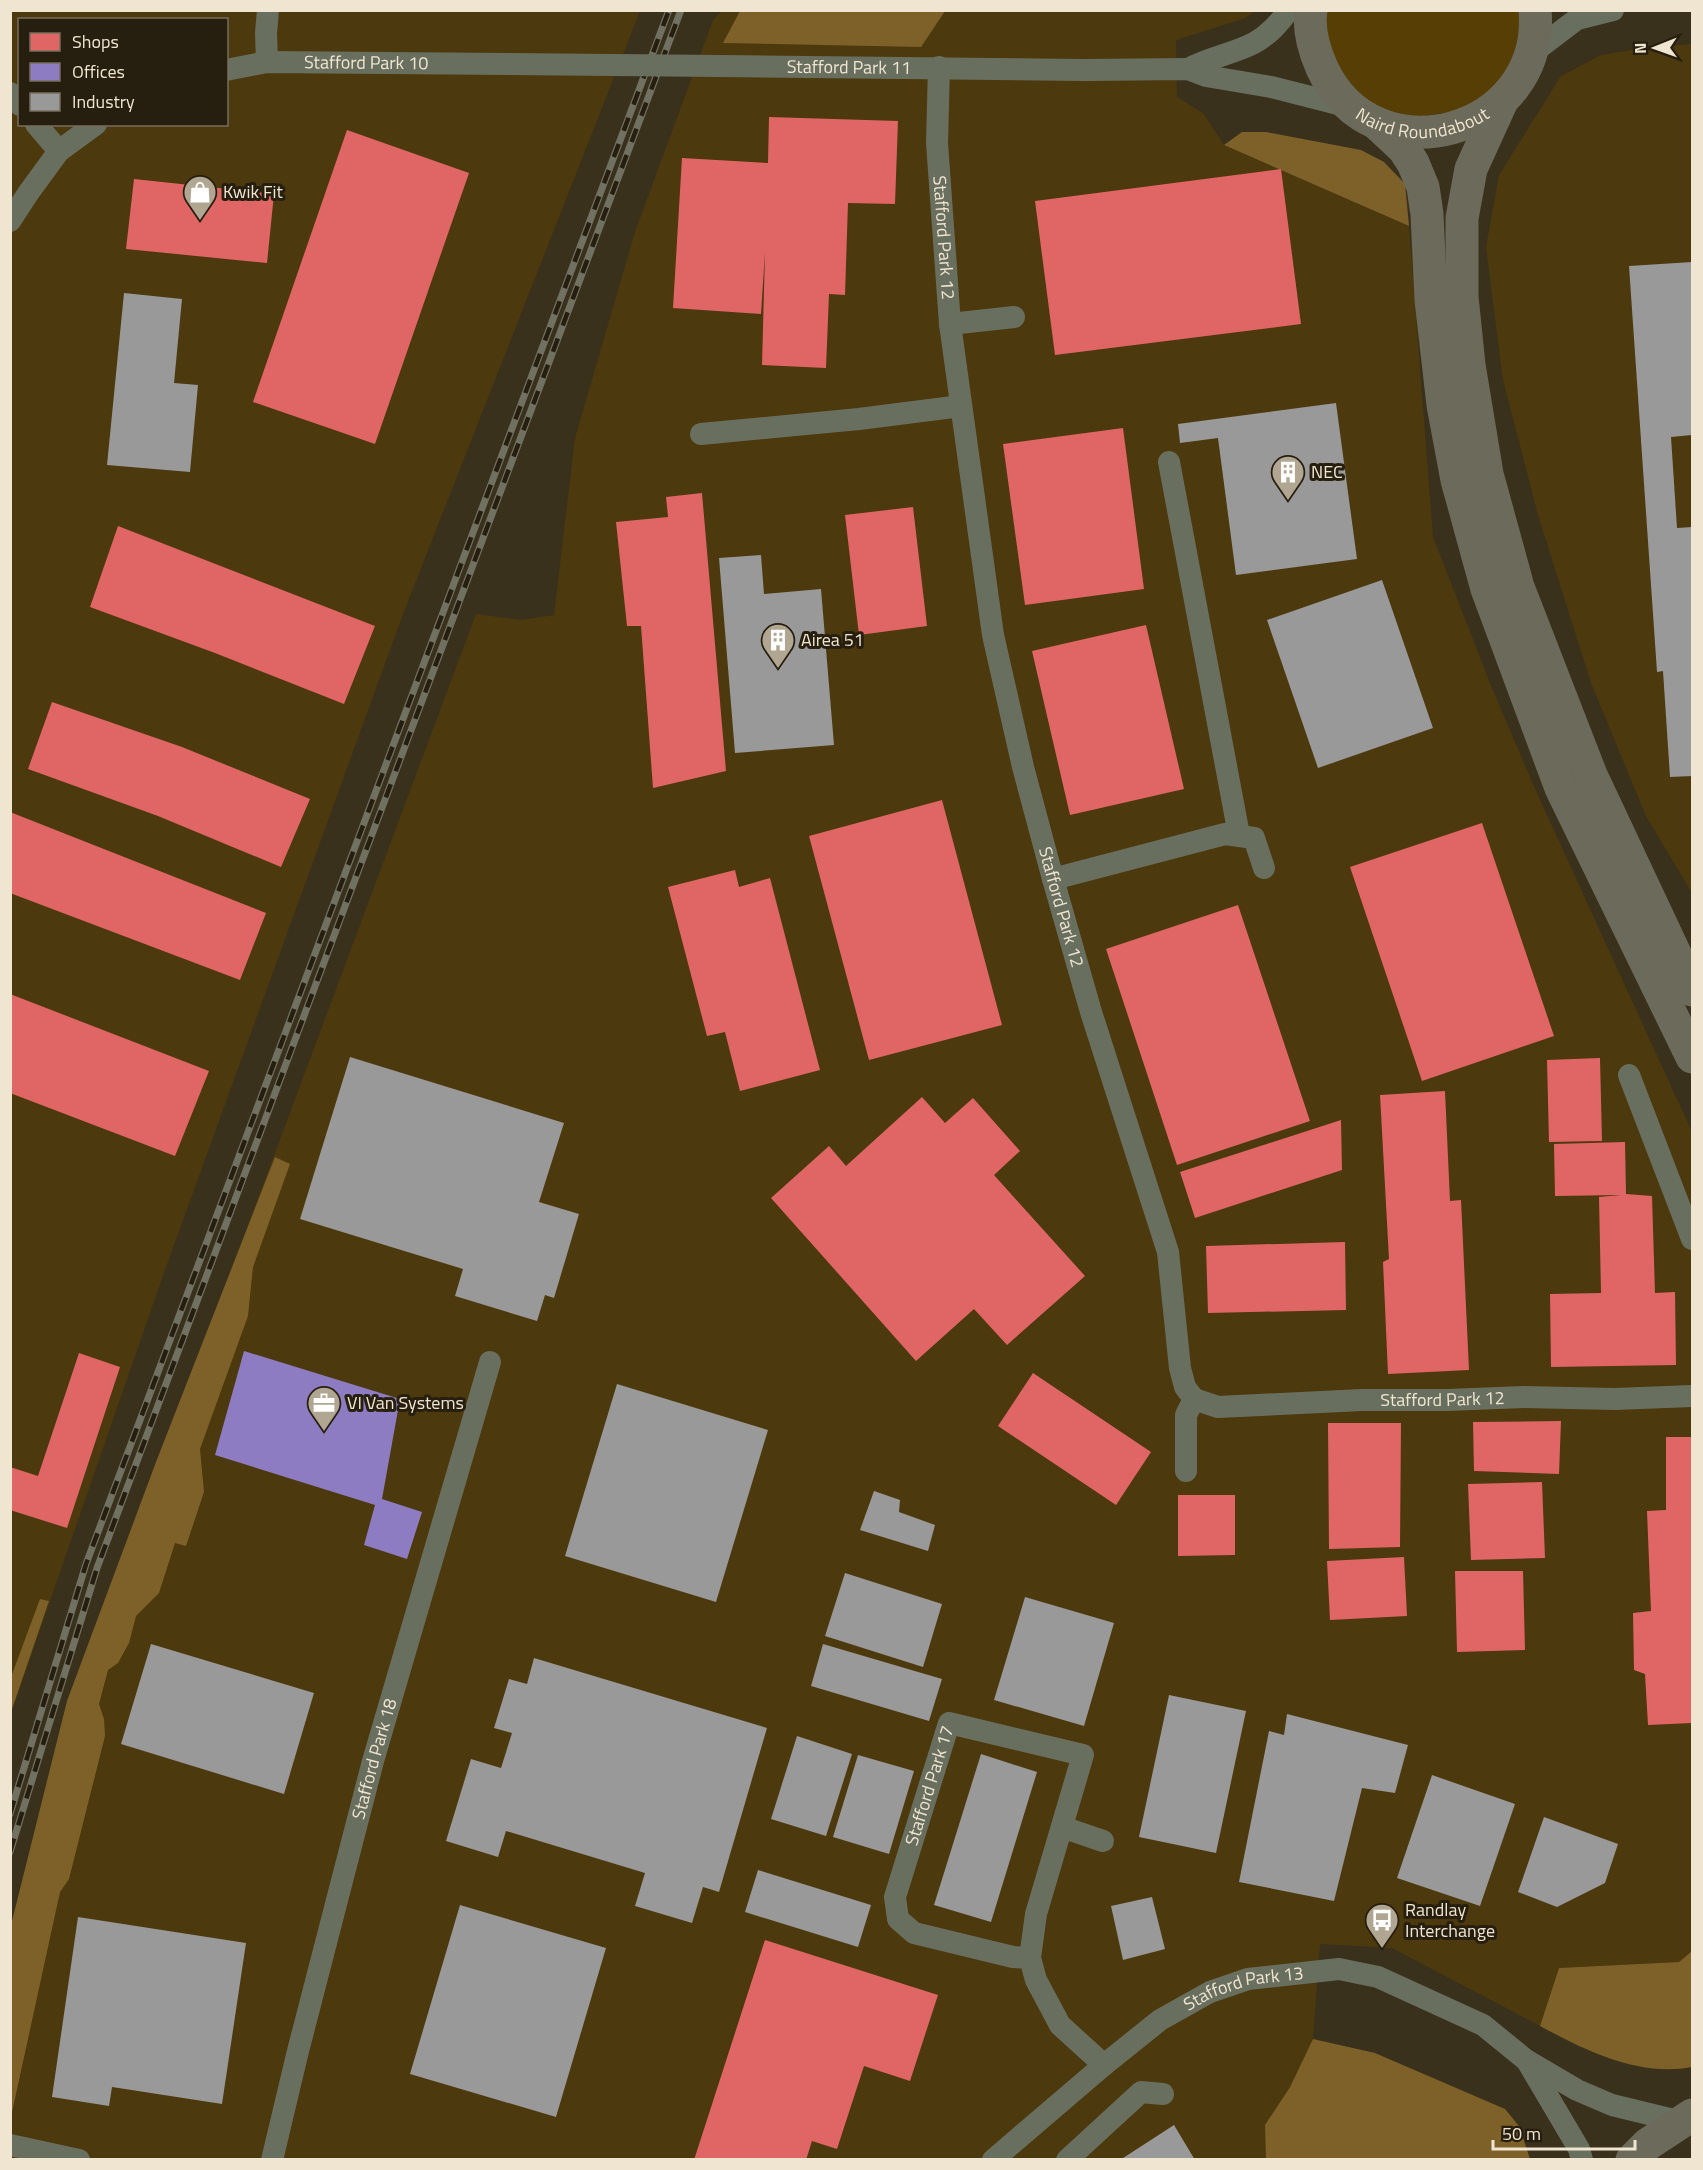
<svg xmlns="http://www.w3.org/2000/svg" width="1703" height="2170" font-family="'Titillium Web',sans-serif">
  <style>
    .built { fill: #4c390d; fill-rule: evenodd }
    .green { fill: #563e04 }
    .forest { fill: #7e6128 }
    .shops { fill: #e06666 }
    .offices { fill: #8e7cc3 }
    .industry { fill: #999 }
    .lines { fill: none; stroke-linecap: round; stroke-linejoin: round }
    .minor { stroke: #696f5f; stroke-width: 22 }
    .highway { stroke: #6c6b5b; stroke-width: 33 }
    .rail-casing { stroke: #717162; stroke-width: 7 }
    .rail { stroke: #261e0f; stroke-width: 4.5; stroke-dasharray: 14; stroke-linecap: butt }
    .minor-bridge { stroke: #696f5f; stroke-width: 22 }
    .labels { text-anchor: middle; stroke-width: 6; stroke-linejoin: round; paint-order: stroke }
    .street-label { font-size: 18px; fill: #f0e5d1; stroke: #261e0f }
    .poi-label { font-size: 18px; fill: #f0e5d1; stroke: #261e0f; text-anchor: start }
  </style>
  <rect width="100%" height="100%" fill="#3a311d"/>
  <path class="built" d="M723,10L1255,11L1246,18L1176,40L1177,97L1203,113L1224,145L1409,226L1433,537L1492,688L1536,791L1692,1132V1951L1679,1962L1559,1968L1540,2026L1392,1948L1320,1944L1313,2039L1290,2087L1266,2124V2159L11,2160V1925L207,1335L476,614L521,620L554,615L575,438L635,232L713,20Z
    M11,11H640L403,614L166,1267L11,1713ZM20,20H226V124H20Z
    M1692,44V893L1646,816L1591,683L1538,515L1503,380L1486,247L1499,175L1561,76L1601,55L1644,48Z"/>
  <path class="green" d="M1323,10H1522V38L1504,80L1469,109L1403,119L1361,100L1332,64Z"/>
  <path class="forest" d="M740,11V10L945,11L921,47L723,43Z
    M1242,132H1266L1361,150L1384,162L1405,184L1409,226L1224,145Z
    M275,1157L290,1164L253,1267L248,1316L200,1449L204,1492L186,1546L175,1543L159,1593L136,1616L129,1643L118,1663L108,1670L99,1704L104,1719L105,1736L69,1879L60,1892L11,2117V1925L67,1701L156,1462Z
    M40,1599L49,1601L11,1712V1677Z
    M1692,1951V2067C1639,2077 1586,2051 1540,2026L1559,1968L1679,1962Z
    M1313,2039L1375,2053L1505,2109L1519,2126L1530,2159H1266L1265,2125L1290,2087Z"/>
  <path class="shops" d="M769,117L898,121L895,204L848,203L845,295L829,294L826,368L762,365L765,252L761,314L673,308L682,158L768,163Z
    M347,130L469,173L375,444L253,402Z
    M1281,169L1301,324L1055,355L1035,201Z
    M134,179L274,194L267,263L126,249Z
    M1123,428L1144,589L1025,605L1003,444Z
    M702,493L726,771L653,788L641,626H627L616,522L668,517L666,497Z
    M913,507L927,626L859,635L845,515Z
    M118,526L375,626L344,704L215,653L90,607Z
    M1146,625L1184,789L1070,815L1032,651Z
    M52,702L182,747L310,799L281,867L158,816L28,769Z
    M942,800L1002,1025L869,1060L809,836Z
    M10,812L266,913L240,980L10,893Z
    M1482,823L1554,1036L1422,1081L1350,867Z
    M735,870L739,887L770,878L820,1070L740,1091L725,1032L707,1036L668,887Z
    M1238,905L1310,1121L1177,1165L1106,949Z
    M10,994L209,1071L175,1156L10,1093Z
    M1600,1058L1602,1141L1549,1142L1547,1060Z
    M1445,1091L1450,1201L1461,1200L1469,1370L1388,1374L1383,1262L1389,1259L1380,1095Z
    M922,1097L945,1123L973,1098L1020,1151L994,1175L1085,1276L1007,1345L974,1309L916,1361L771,1198L829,1146L846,1166Z
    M1341,1120L1342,1170L1195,1218L1180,1172Z
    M1625,1142L1626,1194L1652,1196L1655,1293L1675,1292L1676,1365L1551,1367L1550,1294L1601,1293L1599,1197L1621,1195L1555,1196L1554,1144Z
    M1345,1242L1346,1310L1208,1313L1206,1246Z
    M79,1353L120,1367L67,1528L10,1510V1467L38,1476Z
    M1033,1373L1151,1452L1116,1505L998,1426Z
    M1561,1421L1559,1474L1474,1471L1473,1422Z
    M1328,1423H1401L1400,1547L1329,1549Z
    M1666,1437H1692V1723L1648,1725L1645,1674L1634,1670L1633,1613L1651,1611L1647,1511L1666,1510Z
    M1542,1482L1545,1558L1471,1560L1468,1484Z
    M1178,1495H1235V1555L1178,1556Z
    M1404,1557L1407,1616L1330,1620L1327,1561Z
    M1455,1571H1523L1525,1650L1457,1652Z
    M765,1940L938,1995L910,2081L864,2066L837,2149L812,2141L806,2160H694Z"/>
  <path class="offices" d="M244,1351L400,1399L382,1499L422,1512L407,1559L364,1545L375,1505L215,1455Z"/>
  <path class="industry" d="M1692,262V435L1671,437L1677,528L1692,527V776L1670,777L1663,671L1657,672L1629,266Z
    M124,293L182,299L174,383L198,385L190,472L107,465Z
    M1336,403L1357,559L1236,575L1218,438L1180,443L1178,424Z
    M761,555L764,594L821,589L834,745L735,753L719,558Z
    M1382,580L1433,728L1318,768L1267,620Z
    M350,1057L564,1123L539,1202L579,1214L554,1298L545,1295L537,1321L455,1296L463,1269L300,1219Z
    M617,1384L768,1430L716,1602L565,1556Z
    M874,1491L900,1500L899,1512L935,1525L928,1551L860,1530Z
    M845,1573L942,1604L923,1667L825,1636Z
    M1025,1597L1114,1623L1084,1726L994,1700Z
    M151,1644L314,1693L284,1794L121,1744Z
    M823,1644L942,1679L929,1721L811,1686Z
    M534,1658L767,1728L719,1892L703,1887L692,1923L635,1906L645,1873L506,1831L498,1857L446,1841L471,1759L501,1768L512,1733L494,1728L509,1679L527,1684Z
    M1169,1695L1246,1711L1216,1853L1139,1837Z
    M1287,1714L1408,1745L1395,1793L1362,1788L1334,1901L1239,1882L1269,1731L1284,1735Z
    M797,1736L852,1754L826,1836L771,1819Z
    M981,1754L1037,1772L991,1922L934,1905Z
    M858,1755L914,1771L889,1854L833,1837Z
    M1432,1775L1515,1804L1480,1906L1397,1878Z
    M1544,1817L1618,1844L1605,1883L1557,1907L1518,1892Z
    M758,1870L871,1905L858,1947L745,1912Z
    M1152,1897L1165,1949L1123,1960L1111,1906Z
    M460,1905L606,1948L556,2117L410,2074Z
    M78,1917L246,1943L222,2104L112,2087L109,2106L52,2097Z
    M1174,2125L1195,2160H1120Z"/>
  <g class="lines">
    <g class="minor">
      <path d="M1531,54L1577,19L1613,10"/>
      <path d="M267,62L266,33L268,10"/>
      <path id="s1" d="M721,66L1084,70L1188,69L1206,76L1271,87L1350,107"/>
      <path id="s2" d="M939,67L937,143L950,324L993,635L1023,767L1053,879L1091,1012L1168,1252L1180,1368L1185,1387L1194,1399L1186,1415V1471"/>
      <path d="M1188,69C1210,57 1233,54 1254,43C1269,35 1279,23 1289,10"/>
      <path id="s3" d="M226,70L267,62L508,64"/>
      <path d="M10,93L20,105"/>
      <path d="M36,124L59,151"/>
      <path d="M10,221L29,192L59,151L96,124"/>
      <path d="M950,324L1014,317"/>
      <path d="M701,434L859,419L961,406"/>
      <path d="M1169,462L1239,835"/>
      <path d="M1053,879L1225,834L1254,838L1264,868"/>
      <path d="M1629,1075L1692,1239"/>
      <path id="s4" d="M1194,1399L1218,1407L1362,1400H1447L1524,1397L1615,1399L1692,1396"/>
      <path d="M1062,1827L1103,1841"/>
      <path id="s5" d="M1030,1958L1013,1957L914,1933L898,1919L895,1897L949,1723L1083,1755L1036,1914L1030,1958L1036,1980L1060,2025L1104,2065"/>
      <path d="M1527,2061L1579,2149L1582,2160"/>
      <path d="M10,2145L79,2160"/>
      <path id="s6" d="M272,2160L298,2051L373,1761L490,1362"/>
      <path id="s7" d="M993,2160L1104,2065L1160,2020L1210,1992L1248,1979L1339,1969L1378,1977L1483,2025L1526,2060L1577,2090L1612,2105L1682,2122"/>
      <path d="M1067,2160L1141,2092L1163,2094"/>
    </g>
    <g class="highway">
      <path id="s8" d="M1311,10C1308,30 1314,50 1322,68C1374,181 1546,134 1535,10"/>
      <path d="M1502,101L1471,169L1462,218V297L1469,365L1487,474L1518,587L1591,775L1692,990"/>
      <path d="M1376,123L1404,149L1413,163L1423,187L1427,214L1431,300L1443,405L1457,480L1487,589L1561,788L1692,1057"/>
      <path d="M1632,2160L1648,2144L1692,2115"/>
    </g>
    <defs>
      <path id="rail" d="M10,1814L86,1564L669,10
        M10,1852L97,1568L681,10"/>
    </defs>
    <use href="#rail" class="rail-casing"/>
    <use href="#rail" class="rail"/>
    <path class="minor-bridge" d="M508,64L721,66"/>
  </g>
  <defs>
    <symbol id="shop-pin" viewBox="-11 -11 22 30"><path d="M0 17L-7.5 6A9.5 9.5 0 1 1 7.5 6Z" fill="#b0a692" stroke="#261e0f"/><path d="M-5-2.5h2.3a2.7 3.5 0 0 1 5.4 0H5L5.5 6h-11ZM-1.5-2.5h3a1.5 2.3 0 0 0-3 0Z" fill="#fff"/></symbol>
    <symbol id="building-pin" viewBox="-11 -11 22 30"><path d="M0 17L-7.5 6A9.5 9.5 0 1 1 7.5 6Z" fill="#b0a692" stroke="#261e0f"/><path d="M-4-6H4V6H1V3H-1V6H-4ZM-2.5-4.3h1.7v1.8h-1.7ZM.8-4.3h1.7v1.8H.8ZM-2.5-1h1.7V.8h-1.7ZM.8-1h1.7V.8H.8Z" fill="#fff"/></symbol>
    <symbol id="office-pin" viewBox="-11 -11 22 30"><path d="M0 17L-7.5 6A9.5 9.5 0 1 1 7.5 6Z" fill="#b0a692" stroke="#261e0f"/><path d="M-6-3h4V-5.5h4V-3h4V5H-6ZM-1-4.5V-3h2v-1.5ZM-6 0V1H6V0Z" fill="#fff"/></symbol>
    <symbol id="bus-pin" viewBox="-11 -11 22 30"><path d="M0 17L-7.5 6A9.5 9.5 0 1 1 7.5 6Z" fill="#b0a692" stroke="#261e0f"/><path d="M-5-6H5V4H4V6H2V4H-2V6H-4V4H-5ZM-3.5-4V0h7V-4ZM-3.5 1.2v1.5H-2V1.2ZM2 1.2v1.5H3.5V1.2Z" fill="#fff"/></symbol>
  </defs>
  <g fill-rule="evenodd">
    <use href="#shop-pin" x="181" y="173" width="38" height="52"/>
    <use href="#building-pin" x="1269" y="453" width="38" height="52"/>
    <use href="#building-pin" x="759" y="621" width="38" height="52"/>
    <use href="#office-pin" x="305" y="1384" width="38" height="52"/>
    <use href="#bus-pin" x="1363" y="1901" width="38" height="52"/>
  </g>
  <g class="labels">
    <g class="street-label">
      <text dy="6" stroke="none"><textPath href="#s3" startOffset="141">Stafford Park 10</textPath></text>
      <text dy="6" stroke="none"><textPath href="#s1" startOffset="128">Stafford Park 11</textPath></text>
      <text dy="6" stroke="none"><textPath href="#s8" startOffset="186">Naird Roundabout</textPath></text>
      <text dy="6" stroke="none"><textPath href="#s2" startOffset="171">Stafford Park 12</textPath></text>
      <text dy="6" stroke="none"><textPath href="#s2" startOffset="852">Stafford Park 12</textPath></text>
      <text dy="6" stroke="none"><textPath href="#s4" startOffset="250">Stafford Park 12</textPath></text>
      <text dy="6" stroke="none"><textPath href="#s6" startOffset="414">Stafford Park 18</textPath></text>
      <text dy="6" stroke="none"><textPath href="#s5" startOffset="279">Stafford Park 17</textPath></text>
      <text dy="6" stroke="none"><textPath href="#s7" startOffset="309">Stafford Park 13</textPath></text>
    </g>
    <g class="poi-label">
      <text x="223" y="198">Kwik Fit</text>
      <text x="1311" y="478">NEC</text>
      <text x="801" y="646">Airea 51</text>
      <text x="347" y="1409">VI Van Systems</text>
      <text x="1405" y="1916">Randlay<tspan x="1405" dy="21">Interchange</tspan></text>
    </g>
  </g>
  <rect width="1703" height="2170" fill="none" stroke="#f0e5d1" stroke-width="24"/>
  <rect x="18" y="18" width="210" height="108" fill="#261e0f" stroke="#776e5d" stroke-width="1.5"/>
  <rect x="30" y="33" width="30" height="18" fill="#e06666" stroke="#776e5d" stroke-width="1.5"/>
  <text x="72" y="48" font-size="18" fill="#f0e5d1">Shops</text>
  <rect x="30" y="63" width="30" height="18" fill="#8e7cc3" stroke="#776e5d" stroke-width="1.5"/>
  <text x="72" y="78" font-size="18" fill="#f0e5d1">Offices</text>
  <rect x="30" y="93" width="30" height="18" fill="#999999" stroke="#776e5d" stroke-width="1.5"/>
  <text x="72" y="108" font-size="18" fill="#f0e5d1">Industry</text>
  <g transform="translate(1655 48) rotate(269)" stroke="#261e0f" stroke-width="4.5" paint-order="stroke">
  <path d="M0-4.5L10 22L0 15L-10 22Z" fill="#f0e5d1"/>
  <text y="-9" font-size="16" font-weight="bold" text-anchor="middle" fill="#f0e5d1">N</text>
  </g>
  <path d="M1493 2140v9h142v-9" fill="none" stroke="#f0e5d1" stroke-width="3"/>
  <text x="1502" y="2140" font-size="18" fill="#f0e5d1" stroke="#261e0f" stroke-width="4.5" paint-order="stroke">50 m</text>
</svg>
